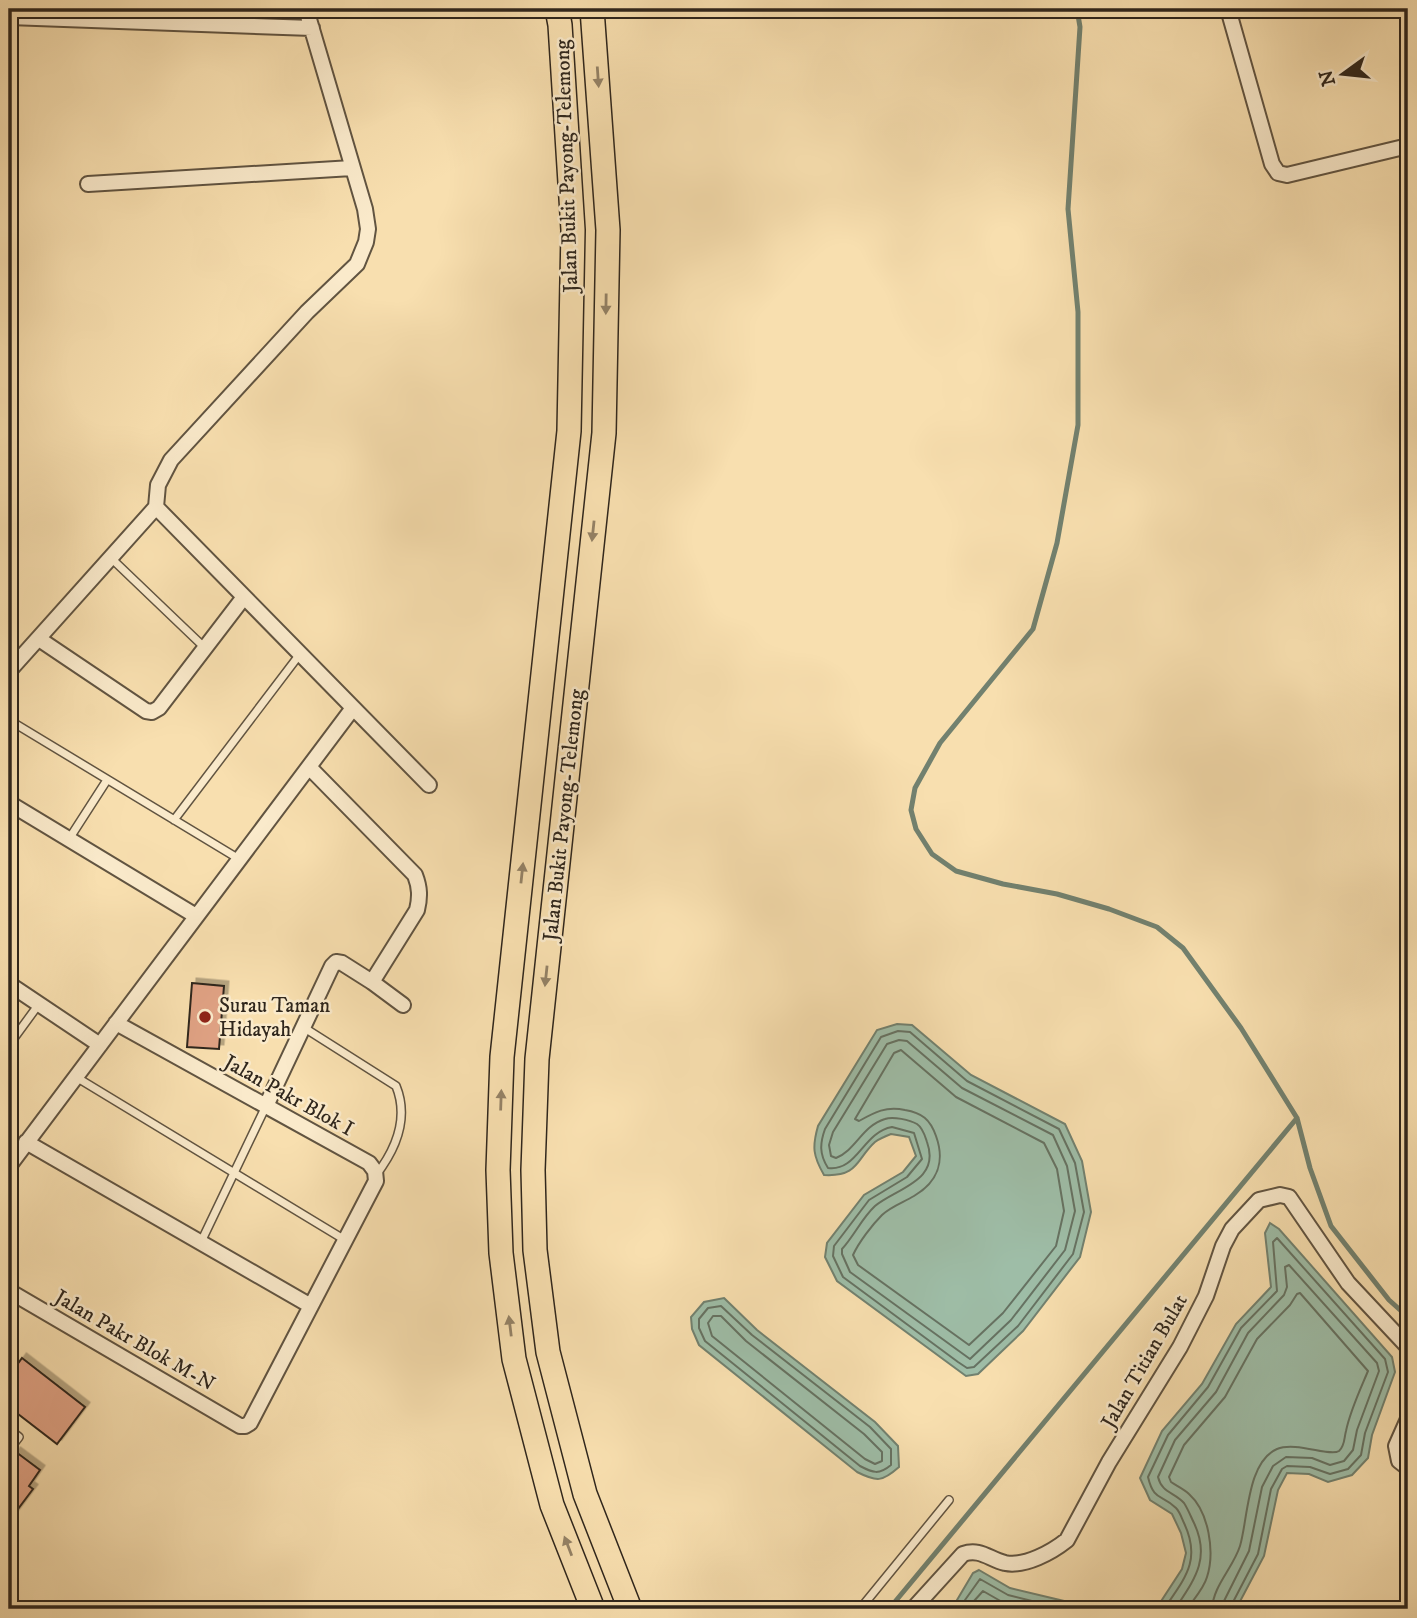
<svg xmlns="http://www.w3.org/2000/svg" width="1417" height="1618" font-family="'IM FELL DW Pica',serif">
  <style>
    .water { fill: #9ebda7; stroke: #72816f; stroke-width: 2 }
    .lines { fill: none; stroke-linecap: round; stroke-linejoin: round }
    .shore { stroke: #667262; stroke-width: 2 }
    .stream { stroke: #72816f; stroke-width: 5 }
    .building { fill: #e0a284; stroke: #2f261c; stroke-width: 2; filter: url(#shadow) }
    .service-casing { stroke: #615441; stroke-width: 10 }
    .minor-casing { stroke: #615441; stroke-width: 18 }
    .trunk-casing { stroke: #2f261c; stroke-width: 26 }
    .service { stroke: #faeacb; stroke-width: 7 }
    .minor { stroke: #faeacb; stroke-width: 14 }
    .trunk { stroke: #f8dfaf; stroke-width: 23 }
    .oneway { fill: #948266 }
    .poi-dot { fill: #8f2418; stroke: #faeacb; stroke-width: 2.5 }
    .labels { text-anchor: middle; stroke-width: 5; stroke-linejoin: round; paint-order: stroke }
    .street-label { font-size: 21px; fill: #2f261c; stroke: #faeacb }
    .poi-label { font-size: 21px; fill: #2f261c; stroke: #faeacb; text-anchor: start }
  </style>
  <defs>
    <filter id="shadow"><feDropShadow dx="4.5" dy="-4.5" stdDeviation="0" flood-color="#0004"/></filter>
  </defs>
  <rect width="100%" height="100%" fill="#f8dfaf"/>
  <filter id="stains"><feTurbulence type="fractalNoise" baseFrequency=".00286" numOctaves="4"/><feColorMatrix values="0 0 0 0 .2 0 0 0 0 .09 0 0 0 0 .02 0 0 0 .5 -.17"/></filter>
  <radialGradient id="worn" r=".72"><stop offset=".6" stop-color="#630" stop-opacity="0"/><stop offset="1" stop-color="#630" stop-opacity=".3"/></radialGradient>
  <path class="water" d="M897,1024L912,1025L971,1075L1065,1124L1082,1161L1091,1212L1080,1257L1023,1331L978,1374L966,1376L837,1281L825,1257L827,1243L864,1195L903,1172L916,1156L909,1137L891,1134C886,1136 879,1139 875,1142C856,1159 859,1177 824,1175C813,1156 812,1147 818,1126L877,1030Z
    M1270,1223L1279,1229L1392,1357L1395,1372L1372,1435L1368,1458L1352,1475L1328,1482L1309,1474L1287,1473L1278,1490L1264,1556L1236,1609H1156L1182,1569L1186,1553L1181,1533L1172,1514L1150,1500L1140,1478L1162,1431L1202,1384L1236,1324L1271,1287L1265,1233Z
    M724,1298L757,1330L875,1422L898,1446L899,1467C882,1482 877,1482 857,1472L699,1345L692,1329L691,1317L704,1302Z
    M979,1570L1010,1588L1064,1601L1076,1609H962L957,1600L973,1573Z"/>
  <g class="lines">
    <path class="shore" d="M898,1031L910,1032L967,1081L1059,1129L1075,1163L1084,1212L1073,1254L1018,1326L974,1367L967,1368L958,1362L843,1277L833,1256L834,1246L869,1200L907,1177L922,1159L914,1133L892,1127C863,1132 857,1172 828,1168C819,1154 820,1143 825,1129L881,1037Z
      M899,1040L907,1041L962,1088L1053,1135L1067,1166L1075,1211L1065,1250L1011,1320L970,1359L850,1272L842,1254V1249C854,1236 862,1218 875,1206C897,1188 941,1181 927,1142C925,1136 923,1128 917,1124C910,1120 893,1116 885,1119C862,1126 856,1150 836,1158L831,1156L829,1145L833,1132L887,1044Z
      M901,1050L956,1097L1044,1143L1057,1169L1064,1211L1056,1246L1003,1313L969,1345L858,1265L853,1255C859,1242 872,1225 882,1215C890,1207 904,1202 914,1196C938,1182 945,1161 936,1136C930,1119 922,1113 905,1110C886,1106 875,1112 859,1121L855,1119L894,1053Z
      M721,1306L752,1335L870,1427L891,1449V1465C879,1475 873,1473 860,1466L705,1341L699,1328V1319L708,1308Z
      M713,1316H721L746,1341L864,1434L882,1452V1461L875,1464L865,1459L712,1336L708,1323Z
      M966,1609L965,1600L980,1579L1008,1595L1064,1609
      M974,1609V1601L983,1591L1004,1603L1031,1609
      M1164,1609C1184,1579 1202,1561 1184,1523C1182,1519 1180,1512 1176,1508C1162,1494 1154,1502 1148,1477L1168,1435L1208,1387L1241,1328L1277,1291L1273,1242L1277,1238L1385,1359L1388,1372L1365,1433L1361,1455L1348,1469L1330,1474L1310,1467L1287,1466L1282,1469L1271,1489L1258,1554L1232,1604L1231,1609
      M1175,1609C1194,1580 1211,1559 1194,1523C1191,1517 1188,1509 1184,1503C1174,1492 1162,1493 1158,1477L1175,1440L1216,1392L1248,1333L1284,1295L1287,1287L1285,1267L1289,1265L1377,1363L1379,1371L1357,1430L1353,1450L1344,1461L1330,1465L1312,1458L1286,1457L1273,1466L1262,1487L1249,1551L1224,1601L1222,1609
      M1187,1609C1194,1599 1204,1588 1207,1577C1215,1552 1209,1512 1189,1494C1184,1489 1177,1486 1171,1482L1169,1477L1184,1445L1225,1397L1257,1339L1290,1305L1297,1294L1300,1293L1368,1371C1360,1390 1350,1411 1346,1431C1344,1438 1345,1446 1339,1451C1330,1457 1296,1441 1277,1449C1247,1462 1248,1519 1240,1546C1233,1568 1213,1586 1212,1609"/>
    <path class="stream" d="M1077,9L1080,27L1068,209L1078,312V425L1057,543L1033,629L940,743L915,788L911,810L916,829L932,854L956,871L1003,884L1057,894L1109,909L1157,927L1183,948L1241,1028L1297,1118L1310,1168L1331,1226L1389,1300L1408,1317
      M889,1609L1297,1118"/>
  </g>
  <path class="building" d="M192,983L224,986L219,1049L187,1047Z
    M22,1358L85,1407L57,1444L9,1407V1376Z
    M16,1452L40,1470L29,1486L33,1489L9,1521V1463Z"/>
  <g class="lines">
    <defs>
      <path id="service" d="M112,559L205,648
        M9,720L239,859
        M174,820L300,654
        M69,839L107,780
        M303,1027L396,1086C409,1118 396,1149 376,1175
        M9,1045L39,1004
        M76,1077L345,1240
        M201,1242L266,1106
        M9,1429L19,1437L9,1450
        M860,1609L949,1500"/>
      <path id="minor" d="M1228,9L1272,164L1278,173L1287,175L1408,146
        M9,17L312,28
        M88,184L352,168
        M156,507L429,785
        M39,639L146,711L152,712L159,708L244,597
        M9,671L156,507L158,485L171,460L307,312L357,264L366,242L368,229L365,209L306,9
        M9,803L196,916
        M372,982L403,1005
        M9,984L100,1045
        M266,1106L332,966L336,962L342,963L372,982L417,910C420,897 420,888 415,875L309,767
        M26,1142L311,1306
        M9,1166L353,708
        M9,1291L240,1426H245L250,1423L376,1181L375,1171L369,1163L116,1023
        M1408,1419L1396,1446L1399,1461L1408,1468
        M913,1609L963,1554C980,1548 989,1559 1005,1563C1025,1567 1052,1552 1067,1540L1109,1462L1180,1347L1206,1296L1223,1246L1232,1229L1259,1200L1280,1195L1289,1197L1348,1283L1408,1347"/>
      <path id="trunk" d="M557,9L560,25L573,230L569,431L502,1057L498,1170L501,1253L514,1359L552,1505L593,1609
        M592,9L608,230L604,433L537,1059L533,1170L535,1250L548,1352L585,1494L630,1609"/>
    </defs>
    <use href="#service" class="service-casing"/>
    <use href="#minor" class="minor-casing"/>
    <use href="#trunk" class="trunk-casing"/>
    <use href="#service" class="service"/>
    <use href="#minor" class="minor"/>
    <use href="#trunk" class="trunk"/>
  </g>
  <defs><path id="oneway-solid" d="M-6-.8H1V-3.2L6.5 0L1 3.2V.8H-6Z" transform="scale(1.75)"/></defs>
  <g class="oneway">
    <use href="#oneway-solid" transform="translate(598 77) rotate(86)"/>
    <use href="#oneway-solid" transform="translate(606 304) rotate(91)"/>
    <use href="#oneway-solid" transform="translate(593 531) rotate(96)"/>
    <use href="#oneway-solid" transform="translate(522 873) rotate(-84)"/>
    <use href="#oneway-solid" transform="translate(546 976) rotate(96)"/>
    <use href="#oneway-solid" transform="translate(501 1100) rotate(-88)"/>
    <use href="#oneway-solid" transform="translate(510 1326) rotate(-97)"/>
    <use href="#oneway-solid" transform="translate(568 1546) rotate(-111)"/>
  </g>
  <circle class="poi-dot" cx="205" cy="1017" r="7"/>
  <g class="labels">
    <g class="street-label">
      <text transform="translate(566 166) rotate(-92)" y="7">Jalan Bukit Payong-Telemong</text>
      <text transform="translate(563 815) rotate(-84)" y="7">Jalan Bukit Payong-Telemong</text>
      <text transform="translate(289 1095) rotate(29)" y="7">Jalan Pakr Blok I</text>
      <text transform="translate(135 1340) rotate(30)" y="7">Jalan Pakr Blok M-N</text>
      <text transform="translate(1144 1361) rotate(-60)" y="7">Jalan Titian Bulat</text>
    </g>
    <g class="poi-label">
      <text x="219" y="1012">Surau Taman<tspan x="219" dy="24">Hidayah</tspan></text>
    </g>
  </g>
  <rect width="1417" height="1618" fill="none" stroke="#f8dfaf" stroke-width="35"/>
  <rect x="10" y="10" width="1396" height="1597" fill="none" stroke="#2f261c" stroke-width="3.5"/>
  <rect x="18" y="18" width="1382" height="1583" fill="none" stroke="#2f261c" stroke-width="2"/>
  <g transform="translate(1343 74) rotate(255)" stroke="#faeacb" stroke-width="5" paint-order="stroke">
  <path d="M0-5L12 26L0 18L-12 26Z" fill="#2f261c"/>
  <text y="-10" font-size="19" font-weight="bold" text-anchor="middle" fill="#2f261c">N</text>
  </g>
  <rect width="100%" height="100%" filter="url(#stains)"/>
  <rect width="100%" height="100%" fill="url(#worn)"/>
</svg>
